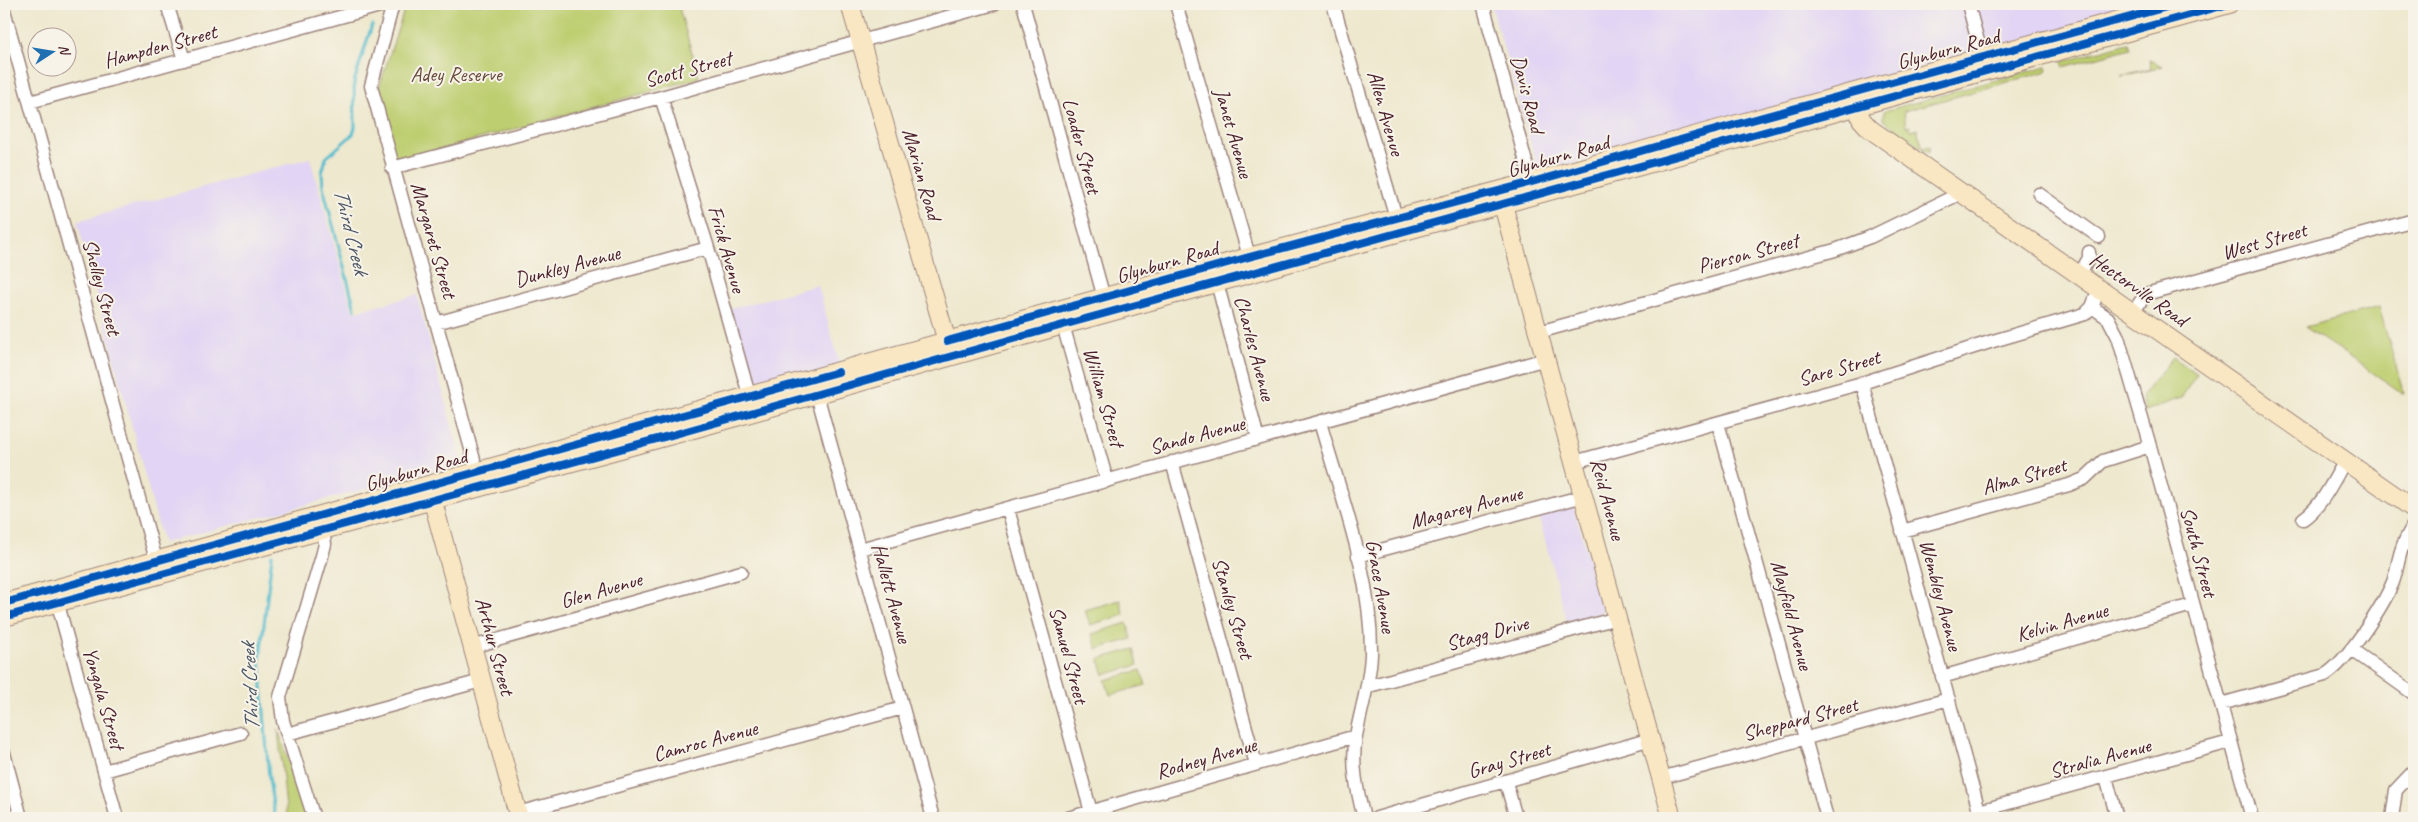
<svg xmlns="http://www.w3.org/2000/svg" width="2418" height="822" font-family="Caveat,sans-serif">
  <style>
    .built { fill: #e1d4f4 }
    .green { fill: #bdce70; stroke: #84764e }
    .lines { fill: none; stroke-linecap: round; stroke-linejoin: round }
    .stream { stroke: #51bcce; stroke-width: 3 }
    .street-casing { stroke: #9c847c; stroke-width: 15 }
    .secondary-casing { stroke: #9c847c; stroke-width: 20 }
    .street { stroke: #fff; stroke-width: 12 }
    .secondary { stroke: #f9e7c3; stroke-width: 18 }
    .cycleway-casing { stroke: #f7f3e8; stroke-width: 11 }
    .cycleway { stroke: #0057b8; stroke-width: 8 }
    .labels { text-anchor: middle; stroke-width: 4; stroke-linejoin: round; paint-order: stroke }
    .street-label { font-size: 21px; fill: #4a1f2b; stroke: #f7f3e8 }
    .park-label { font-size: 21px; fill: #674b3c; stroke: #f7f3e8 }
    .water-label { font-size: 22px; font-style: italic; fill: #4c5664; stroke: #f7f3e8 }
  </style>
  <rect width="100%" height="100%" fill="#f7f3e8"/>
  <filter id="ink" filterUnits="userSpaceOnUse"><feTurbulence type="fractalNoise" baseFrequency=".02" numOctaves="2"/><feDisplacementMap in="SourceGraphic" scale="10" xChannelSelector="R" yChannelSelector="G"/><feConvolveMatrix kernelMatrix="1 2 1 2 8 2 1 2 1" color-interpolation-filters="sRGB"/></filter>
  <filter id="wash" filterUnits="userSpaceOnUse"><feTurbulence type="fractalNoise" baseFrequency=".0096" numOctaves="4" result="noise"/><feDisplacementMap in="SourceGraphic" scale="20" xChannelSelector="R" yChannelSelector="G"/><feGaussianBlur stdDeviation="1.12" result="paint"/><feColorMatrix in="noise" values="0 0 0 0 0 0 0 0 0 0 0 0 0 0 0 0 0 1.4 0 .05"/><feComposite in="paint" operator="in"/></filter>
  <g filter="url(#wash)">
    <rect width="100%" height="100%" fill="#eee8ce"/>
    <path class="built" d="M1491,4H2153L1539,172Z
      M310,158L353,312L417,295L462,463L163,543L77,221Z
      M818,285L840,367L752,392L730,309Z
      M1573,504L1603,612L1567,622L1538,514Z"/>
    <path class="green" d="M425,4H678L699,78L395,162L378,91L404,10Z
      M2128,43L2130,48L2064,67L2062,62Z
      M2149,60L2163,66L2121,76L2151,68Z
      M2047,66L2048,71L1904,111L1906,127L1910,126L1911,131L1917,129L1923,148L1930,146L1929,153L1883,120L1884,111Z
      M2379,307L2404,394L2305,327Z
      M2173,357L2197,374L2181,398L2145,411L2141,397Z
      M1120,600L1124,615L1090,625L1085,610Z
      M1127,623L1132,639L1097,649L1092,634Z
      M1134,649L1138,665L1104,675L1099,659Z
      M1141,670L1146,685L1110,695L1105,680Z
      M278,729L307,818H287Z"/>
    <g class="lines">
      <path class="stream" d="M355,309L323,187L322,173L326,158L353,134L355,127L354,82L372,25
        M272,555L260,659L269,778L275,818"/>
    </g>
  </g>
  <g filter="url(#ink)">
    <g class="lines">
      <defs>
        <path id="street" d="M167,4L184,60
          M393,4L371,86L479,478
          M1023,4L1104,298
          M1176,4L1251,263
          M1333,4L1398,224
          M1483,4L1533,188
          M1968,4L1984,64
          M4,10L158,567
          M661,97L708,248L751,402
          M30,102L387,4
          M392,168L661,97L994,4
          M2039,194L2099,237
          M1215,275L1258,439
          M2079,275L2089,258V252
          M2092,307L2108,318L2118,337L2150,446L2252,818
          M2133,312L2146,294L2414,220
          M436,323L708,248
          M1063,325L1107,481
          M1539,332L1835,250L1870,237L1961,193
          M1862,383L1981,818
          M815,387L933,818
          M1320,422C1341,497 1372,575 1371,654C1370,683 1361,708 1356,736C1351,764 1357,791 1364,818
          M1718,423L1827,818
          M1172,462L1256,764
          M1574,462L1862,383L1993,341L2085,314L2092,307L2099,289
          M1008,509L1091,812
          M2303,519C2323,505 2333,481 2345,461
          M1902,531L2069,485L2084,479L2103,461L2150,446
          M860,549L1546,359
          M1358,556L1584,496
          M55,594L117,818
          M472,647L741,572
          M2351,649L2414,694
          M1942,677L2192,605
          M1369,686L1617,618
          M2221,704L2325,675C2347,662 2383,606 2393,582C2397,571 2398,559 2402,548C2405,539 2410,531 2414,524
          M287,734L481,681
          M4,753L21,818
          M104,771L241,733
          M2106,777L2117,818
          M1661,778L1949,699
          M1506,782L1516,818
          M1979,811L2230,742
          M518,813L903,708
          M314,818L283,721L280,697L322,556L325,544L323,529
          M1068,818L1356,736
          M1377,818L1651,739
          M2392,818L2396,790L2414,771"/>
        <path id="secondary" d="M850,4L950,352
          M1855,95L1861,119L1870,129L2414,509
          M1500,194L1672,818
          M430,491L519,818
          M4,603L1249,257L1532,182L1708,132L2178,4
          M4,617L679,433L1063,325L2229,4"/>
      </defs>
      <use href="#street" class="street-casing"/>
      <use href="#secondary" class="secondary-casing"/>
      <use href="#street" class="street"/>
      <use href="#secondary" class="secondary"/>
      <defs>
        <path id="cycleway" d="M947,341L1249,257L1532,182L1708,132L2178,4
          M4,603L838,372
          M4,617L679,433L1063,325L2229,4"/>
      </defs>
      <use href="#cycleway" class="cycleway-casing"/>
      <use href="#cycleway" class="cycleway"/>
    </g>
  </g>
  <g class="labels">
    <g class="street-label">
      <text transform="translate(160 46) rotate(-15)" y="7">Hampden Street</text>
      <text transform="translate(1948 49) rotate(-15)" y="7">Glynburn Road</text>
      <text transform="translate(688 69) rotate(-15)" y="7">Scott Street</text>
      <text transform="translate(1528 94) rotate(75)" y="7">Davis Road</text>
      <text transform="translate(1386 113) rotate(74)" y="7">Allen Avenue</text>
      <text transform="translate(1234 133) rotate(74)" y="7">Janet Avenue</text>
      <text transform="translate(1082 146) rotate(75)" y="7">Loader Street</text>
      <text transform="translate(1558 156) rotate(-16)" y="7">Glynburn Road</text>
      <text transform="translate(922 174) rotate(74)" y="7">Marian Road</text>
      <text transform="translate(434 240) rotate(74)" y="7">Margaret Street</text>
      <text transform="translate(2264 241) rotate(-16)" y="7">West Street</text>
      <text transform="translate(727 249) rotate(74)" y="7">Frick Avenue</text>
      <text transform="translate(1748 253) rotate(-15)" y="7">Pierson Street</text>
      <text transform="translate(1167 262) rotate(-16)" y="7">Glynburn Road</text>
      <text transform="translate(567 266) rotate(-15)" y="7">Dunkley Avenue</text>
      <text transform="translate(102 287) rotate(75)" y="7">Shelley Street</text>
      <text transform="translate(2139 289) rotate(35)" y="7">Hectorville Road</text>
      <text transform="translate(1255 348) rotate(75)" y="7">Charles Avenue</text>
      <text transform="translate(1839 368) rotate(-16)" y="7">Sare Street</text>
      <text transform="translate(1104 397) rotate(74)" y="7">William Street</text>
      <text transform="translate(1197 435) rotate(-15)" y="7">Sando Avenue</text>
      <text transform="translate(416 470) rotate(-16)" y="7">Glynburn Road</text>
      <text transform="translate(2024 476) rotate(-16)" y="7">Alma Street</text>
      <text transform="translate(1608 499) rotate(75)" y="7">Reid Avenue</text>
      <text transform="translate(1466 507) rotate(-15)" y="7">Magarey Avenue</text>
      <text transform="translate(2199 552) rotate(75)" y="7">South Street</text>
      <text transform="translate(1381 586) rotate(80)" y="7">Grace Avenue</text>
      <text transform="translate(601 590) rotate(-16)" y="7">Glen Avenue</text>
      <text transform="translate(892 593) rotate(75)" y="7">Hallett Avenue</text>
      <text transform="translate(1941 595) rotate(75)" y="7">Wembley Avenue</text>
      <text transform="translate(1233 608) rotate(74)" y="7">Stanley Street</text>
      <text transform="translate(1792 615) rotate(75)" y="7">Mayfield Avenue</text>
      <text transform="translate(2062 622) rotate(-16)" y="7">Kelvin Avenue</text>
      <text transform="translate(1487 633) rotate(-15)" y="7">Stagg Drive</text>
      <text transform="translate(495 646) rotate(75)" y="7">Arthur Street</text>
      <text transform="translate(1069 655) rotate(75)" y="7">Samuel Street</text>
      <text transform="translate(104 698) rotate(74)" y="7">Yongala Street</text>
      <text transform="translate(1800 719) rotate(-15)" y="7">Sheppard Street</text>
      <text transform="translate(705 741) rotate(-15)" y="7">Camroc Avenue</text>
      <text transform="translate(1206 758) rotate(-16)" y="7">Rodney Avenue</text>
      <text transform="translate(2100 758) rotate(-15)" y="7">Stralia Avenue</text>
      <text transform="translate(1509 760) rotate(-16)" y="7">Gray Street</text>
    </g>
    <g class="park-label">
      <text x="456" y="81">Adey Reserve</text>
    </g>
    <g class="water-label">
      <text transform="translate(352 231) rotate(76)" y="8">Third Creek</text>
      <text transform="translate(249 687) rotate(-93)" y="8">Third Creek</text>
    </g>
  </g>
  <rect width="2418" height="822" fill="none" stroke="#f7f3e8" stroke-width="20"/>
  <g transform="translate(52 52) rotate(78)"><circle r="24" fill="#f7f3e8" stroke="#b29e9c"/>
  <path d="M0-4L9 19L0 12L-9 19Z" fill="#1f6fb2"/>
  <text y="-8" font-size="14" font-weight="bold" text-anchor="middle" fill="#4a1f2b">N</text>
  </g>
</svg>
